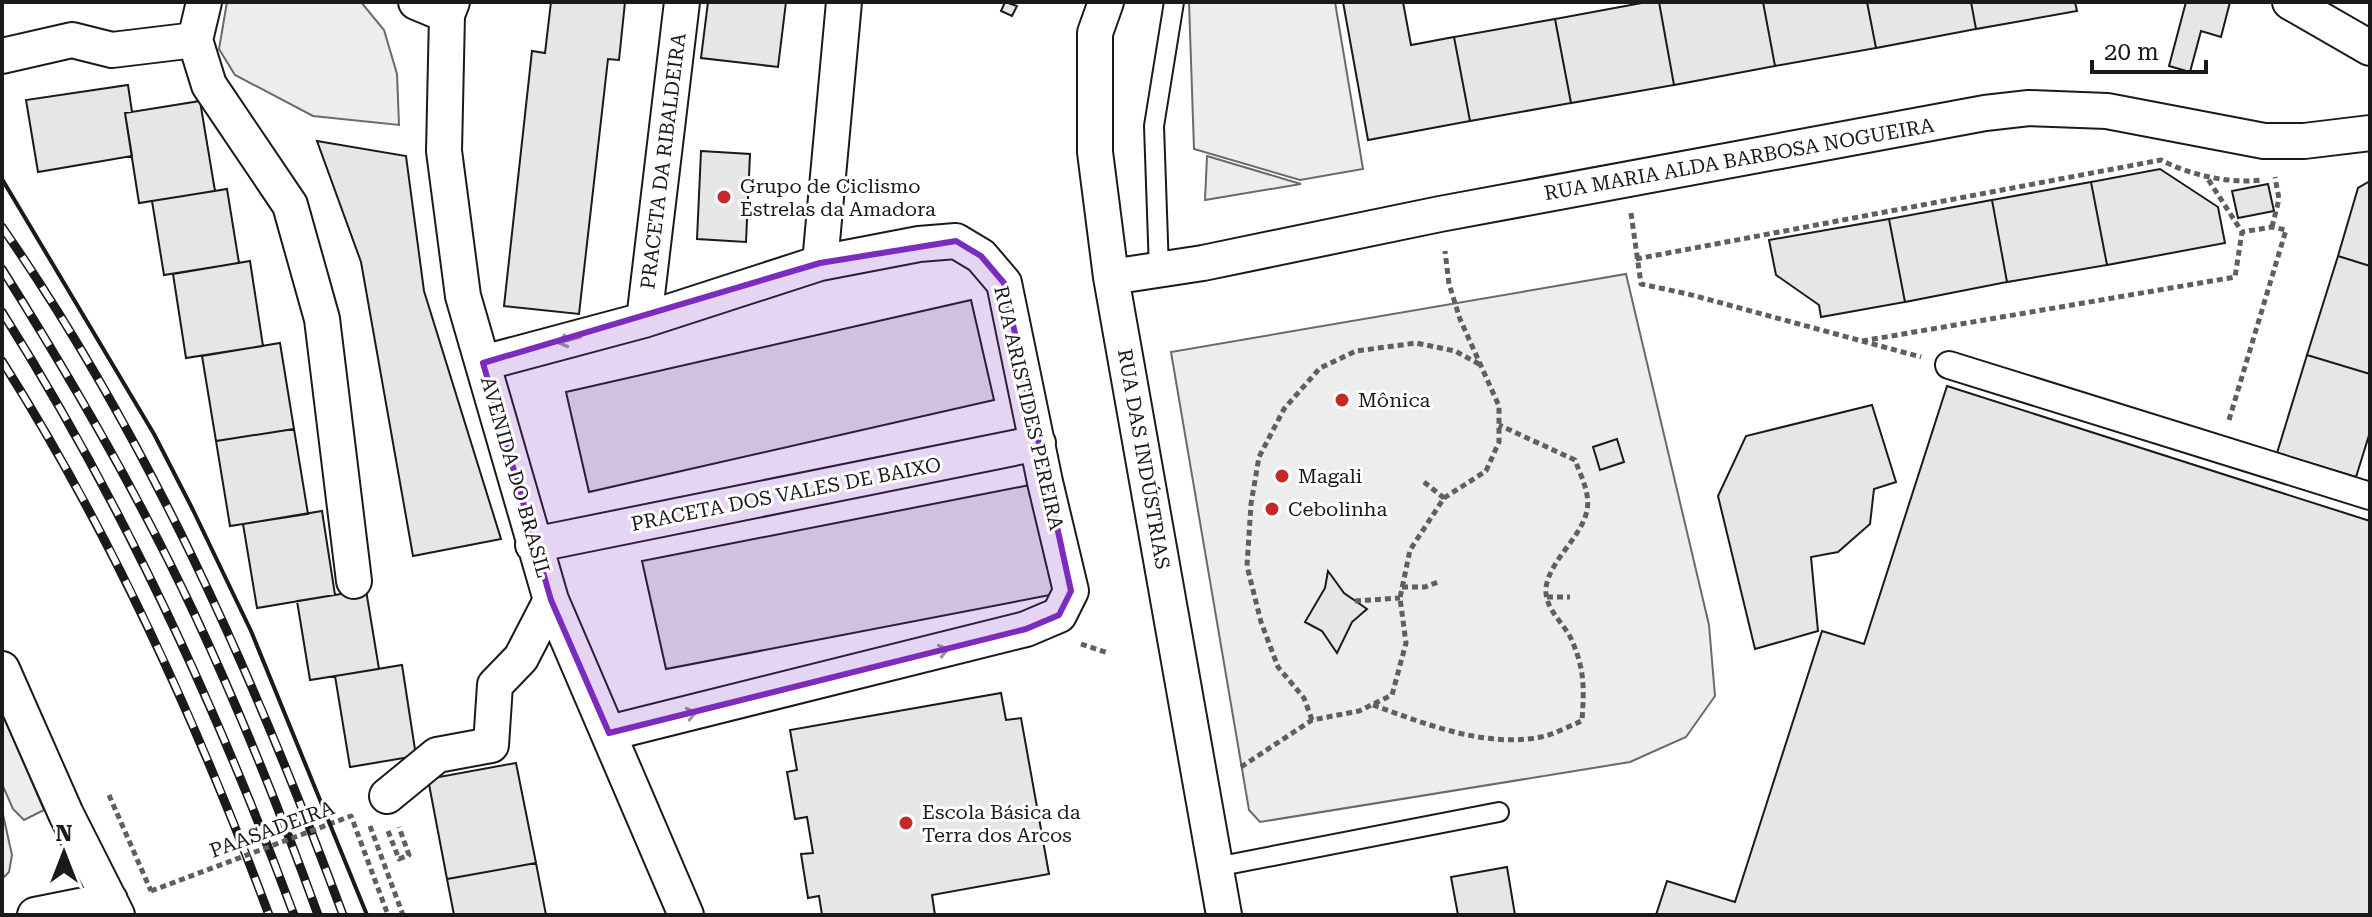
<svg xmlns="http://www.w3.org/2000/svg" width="2372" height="917" font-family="'Roboto Serif',serif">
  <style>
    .built { fill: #ededed; stroke: #6a6a6a; stroke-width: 2 }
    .building { fill: #e6e6e6; stroke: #1a1a1a; stroke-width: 2 }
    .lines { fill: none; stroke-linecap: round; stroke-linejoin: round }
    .service-casing { stroke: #1a1a1a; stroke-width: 22 }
    .pedestrian-casing { stroke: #1a1a1a; stroke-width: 30 }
    .minor-casing { stroke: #1a1a1a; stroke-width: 38 }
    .path { stroke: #5f5f5f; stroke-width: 5; stroke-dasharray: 6 4; stroke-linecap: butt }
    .service { stroke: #fff; stroke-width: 18 }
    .pedestrian { stroke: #fff; stroke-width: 26 }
    .minor { stroke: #fff; stroke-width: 34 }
    .rail-casing { stroke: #1a1a1a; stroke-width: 9 }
    .rail { stroke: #fff; stroke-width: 6; stroke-dasharray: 18; stroke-linecap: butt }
    .path-bridge { stroke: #5f5f5f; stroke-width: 5; stroke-dasharray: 6 4; stroke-linecap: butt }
    .wall { stroke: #1a1a1a; stroke-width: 4 }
    .oneway { stroke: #989898 }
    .marked { fill: #7b2cbf; fill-opacity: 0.2; stroke: #7b2cbf; stroke-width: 6; stroke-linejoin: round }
    .poi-dot { fill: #c62828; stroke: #fff; stroke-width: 3 }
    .labels { text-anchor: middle; stroke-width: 6; stroke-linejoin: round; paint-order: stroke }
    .street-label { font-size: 20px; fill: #1a1a1a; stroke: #fff }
    .poi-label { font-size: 20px; fill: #1a1a1a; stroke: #fff; text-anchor: start }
  </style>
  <rect width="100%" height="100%" fill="#fff"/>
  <path class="built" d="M227,2H361L384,30L397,74L399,125L313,116L235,75L219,49Z
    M1189,2H1335L1363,169L1300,180L1194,149Z
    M1207,156L1301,184L1205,200Z
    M1626,274L1709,625L1715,696L1686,737L1630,762L1260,822L1249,810L1171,352Z
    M2,713L44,810L24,820L13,809L2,784Z
    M2,810L12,855L9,872L2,879Z"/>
  <path class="building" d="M551,2H625L619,60L608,59L579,314L504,306L532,51L545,53Z
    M708,2H786L778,67L701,58Z
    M1005,2L1017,6L1012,16L1001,11Z
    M1343,2H1403L1411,45L1454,37L1470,121L1368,140Z
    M1647,2H1659L1674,85L1571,103L1555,19Z
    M1659,2H1763L1775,66L1674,85Z
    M1763,2H1867L1876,48L1775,66Z
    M1867,2H1971L1976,29L1876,48Z
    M1971,2H2075L2077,11L1976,29Z
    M2186,2H2230L2221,37L2201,31L2190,72L2169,66Z
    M1555,19L1571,103L1470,121L1454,37Z
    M128,85L132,112L125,113L132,156L38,172L26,100Z
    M200,101L215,191L139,203L125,113Z
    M317,141L406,156L424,291L501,539L413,556L361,262Z
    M701,151L750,154L746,242L697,239Z
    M2160,169L2218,207L2225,243L2107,265L2091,182Z
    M2370,181V266L2338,256L2358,188Z
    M2091,182L2107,265L2007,282L1992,200Z
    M2268,184L2274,211L2238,218L2232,191Z
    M227,189L239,263L164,275L152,201Z
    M1992,200L2007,282L1905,302L1889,219Z
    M1889,219L1905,302L1821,317L1819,305L1776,275L1769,240Z
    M2338,256L2370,266V374L2307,355Z
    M250,261L263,346L186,358L173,274Z
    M971,300L994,400L589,492L566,392Z
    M280,343L294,429L216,441L202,356Z
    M2307,355L2370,374V432L2356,477L2277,453Z
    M1947,386L2370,521V915H1656L1667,881L1735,902L1822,631L1864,644Z
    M1872,405L1896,482L1874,489L1870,524L1838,552L1811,557L1818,631L1755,649L1718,496L1746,436Z
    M294,429L308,514L230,526L216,441Z
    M1617,439L1624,462L1600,470L1593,447Z
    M1045,482L1071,591L666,669L642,561Z
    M322,511L335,595L257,608L243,524Z
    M1328,571L1344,593L1367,609L1352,622L1337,653L1322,631L1305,622L1325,588Z
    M366,590L379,669L310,680L297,601Z
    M402,665L416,756L350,767L335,676Z
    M1001,693L1006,720L1021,718L1049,874L932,895L935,915H822L819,896L808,898L801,854L813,853L807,817L795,819L787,772L797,770L790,730Z
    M516,763L536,863L447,879L428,779Z
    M536,863L546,915H454L447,879Z
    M1507,867L1515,915H1458L1451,877Z"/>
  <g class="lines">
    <defs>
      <path id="service" d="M1159,270L1154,126L1174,2
        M1216,867L1499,812"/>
      <path id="pedestrian" d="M1949,365L2370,496"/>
      <path id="minor" d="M204,2L195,40L209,85L290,205L322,319L354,581
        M416,2L447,15
        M452,2L447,15L444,151L463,296L551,600L686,915
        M1106,2L1095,33V152L1111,277L1224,915
        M2290,2L2370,48
        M2,56L72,40L112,50L195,40
        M820,263L844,2
        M1111,277L1203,263L1440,214L1985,113L2029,108L2107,111L2264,141H2304L2370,133
        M644,320L682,2
        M483,363L644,320L820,263L919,244L956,241L981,256L1004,283L1045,482L1071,591L1059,615L1026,629L609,733
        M533,545L1038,443
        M2,669L66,814L117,915
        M387,796L437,755L491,745L495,685L521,658L551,600
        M35,915L110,900"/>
    </defs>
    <use href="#service" class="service-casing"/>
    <use href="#pedestrian" class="pedestrian-casing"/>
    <use href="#minor" class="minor-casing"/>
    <path class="path" d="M1631,213L1641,284L1688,294L1921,357
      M2272,227L2279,199L2275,177
      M1636,259L2161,160C2190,175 2229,184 2262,180
      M1862,341L2235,277L2242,232L2206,176
      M2229,420L2286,230L2272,227L2242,232
      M1424,482L1444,498
      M1402,587H1425L1438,582
      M1547,597H1570
      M1355,601L1400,598
      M1081,644L1108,653
      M1373,705C1426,724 1484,748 1541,737C1555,734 1569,726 1582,721C1584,690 1585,672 1573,643C1566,624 1544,610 1546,588C1550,555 1594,530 1587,495C1585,483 1579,471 1575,460L1499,425
      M1312,720L1304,698L1278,667L1261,622L1247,566L1251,504L1259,457L1284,409L1320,368L1356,351L1416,343L1455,351L1479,364
      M1241,767L1312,720L1359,711L1392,695L1406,643L1400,598L1410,550L1444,498L1486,471L1499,442V406L1460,319L1449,284L1445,251
      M109,795L151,891
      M370,826L403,915
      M388,831L399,859L409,855L399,827"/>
    <use href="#service" class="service"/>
    <use href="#pedestrian" class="pedestrian"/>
    <use href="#minor" class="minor"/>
    <defs>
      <path id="rail" d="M2,227C148,437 254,676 343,915
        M2,269C72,380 138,494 194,613C240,711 281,813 318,915
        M2,312C122,502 216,705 294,915
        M2,361C112,535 197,722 269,915"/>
    </defs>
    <use href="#rail" class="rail-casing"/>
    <use href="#rail" class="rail"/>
    <path class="path-bridge" d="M151,891L351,816L388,915"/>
    <path class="wall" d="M2,179L154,434L193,510L251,631L367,915"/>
  </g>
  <defs><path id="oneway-shaft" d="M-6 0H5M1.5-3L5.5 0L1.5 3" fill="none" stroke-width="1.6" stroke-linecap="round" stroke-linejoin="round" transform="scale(2)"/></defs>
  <g class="oneway">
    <use href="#oneway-shaft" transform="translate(569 340) rotate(165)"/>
    <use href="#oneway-shaft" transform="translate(937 652) rotate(-14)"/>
    <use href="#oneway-shaft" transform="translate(685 715) rotate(-14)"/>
  </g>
  <path class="marked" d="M956,241L981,256L1004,283L1071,591L1059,615L1026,629L609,733L551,600L483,363L820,263Z"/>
  <g class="poi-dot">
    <circle cx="724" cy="197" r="8"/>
    <circle cx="1342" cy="400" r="8"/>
    <circle cx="1282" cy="476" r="8"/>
    <circle cx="1272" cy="509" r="8"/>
    <circle cx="906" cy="823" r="8"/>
  </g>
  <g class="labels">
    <g class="street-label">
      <text transform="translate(1739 159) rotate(-10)" y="7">RUA MARIA ALDA BARBOSA NOGUEIRA</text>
      <text transform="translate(663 161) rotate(-83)" y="7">PRACETA DA RIBALDEIRA</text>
      <text transform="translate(1029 408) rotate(77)" y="7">RUA ARISTIDES PEREIRA</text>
      <text transform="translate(1144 459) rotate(80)" y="7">RUA DAS INDÚSTRIAS</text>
      <text transform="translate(516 477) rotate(74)" y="7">AVENIDA DO BRASIL</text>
      <text transform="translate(786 494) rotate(-11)" y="7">PRACETA DOS VALES DE BAIXO</text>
      <text transform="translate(272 829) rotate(-20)" y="7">PAASADEIRA</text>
    </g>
    <g class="poi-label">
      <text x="740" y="193">Grupo de Ciclismo<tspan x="740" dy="23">Estrelas da Amadora</tspan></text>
      <text x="1358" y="407">Mônica</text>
      <text x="1298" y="483">Magali</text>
      <text x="1288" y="516">Cebolinha</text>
      <text x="922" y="819">Escola Básica da<tspan x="922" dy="23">Terra dos Arcos</tspan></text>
    </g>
  </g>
  <rect width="2372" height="917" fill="none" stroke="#1a1a1a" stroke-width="8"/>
  <g transform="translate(64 853)" stroke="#ffffff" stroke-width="6" paint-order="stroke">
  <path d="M0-6L14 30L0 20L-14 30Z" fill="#1a1a1a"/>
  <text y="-12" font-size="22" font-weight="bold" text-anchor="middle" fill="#1a1a1a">N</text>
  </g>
  <path d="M2092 60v12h114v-12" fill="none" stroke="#1a1a1a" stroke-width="4"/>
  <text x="2104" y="60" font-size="24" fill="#1a1a1a" stroke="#ffffff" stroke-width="6" paint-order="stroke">20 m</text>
</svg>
